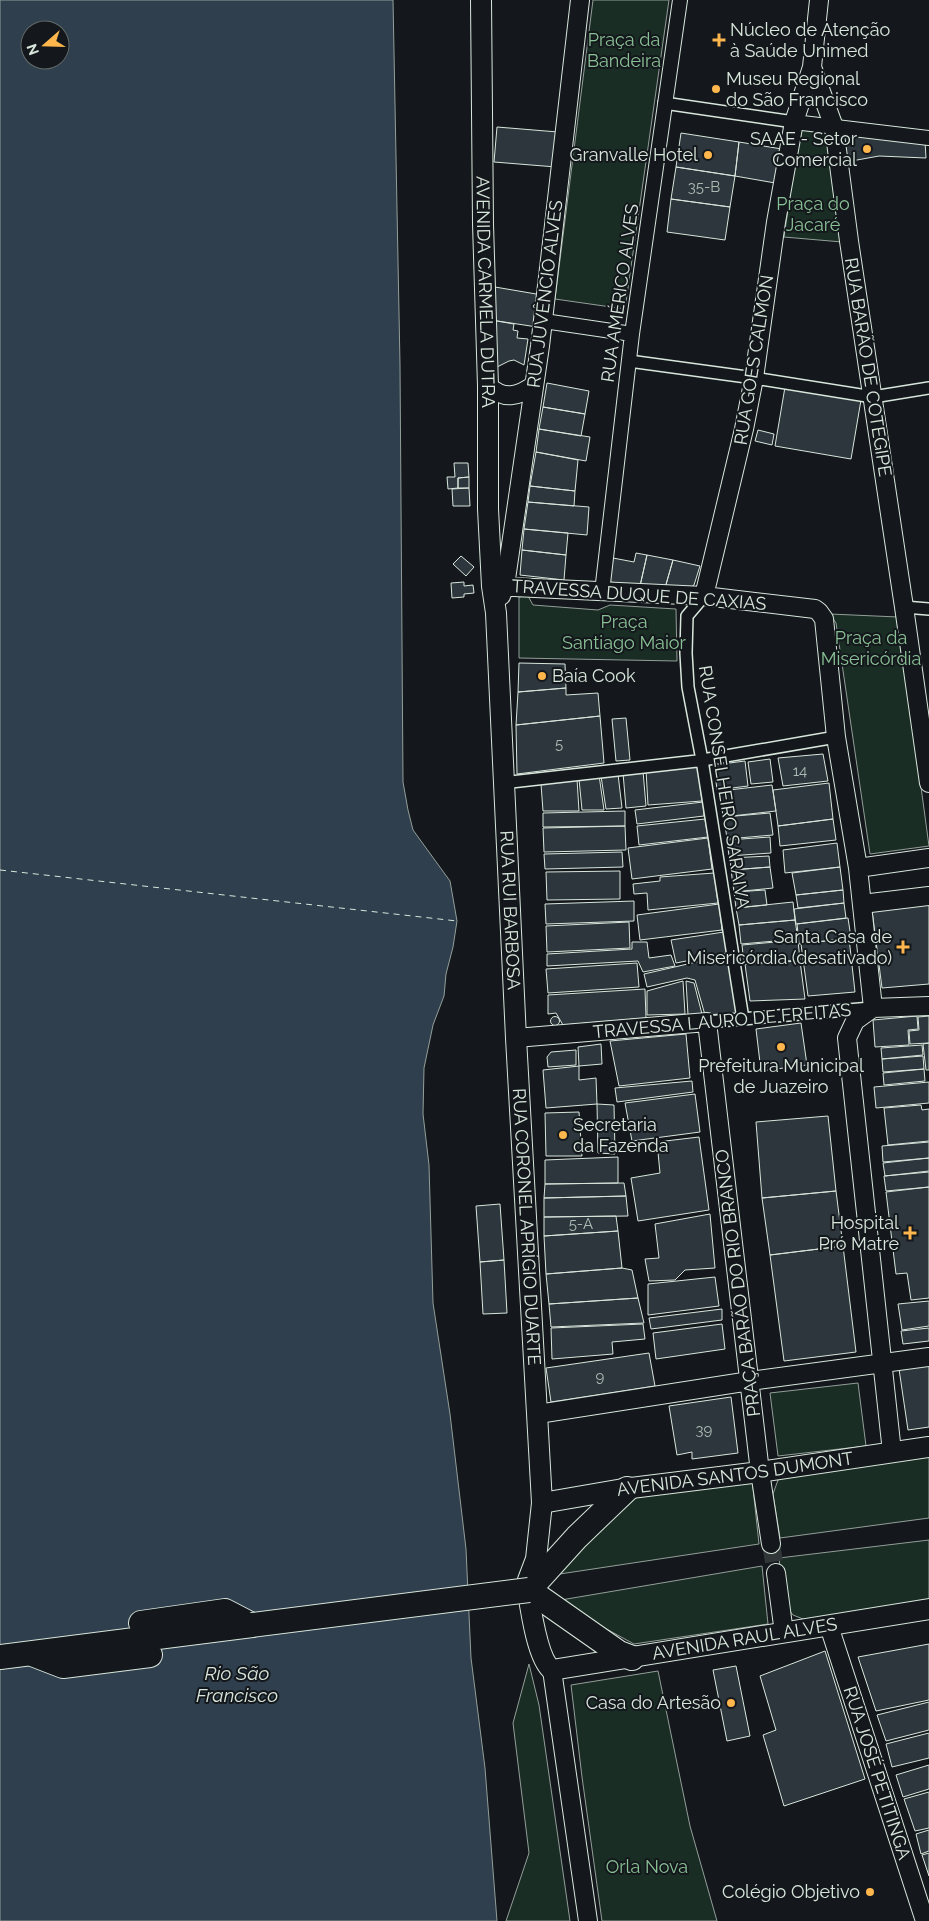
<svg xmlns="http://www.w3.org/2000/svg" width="929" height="1921" font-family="Raleway,sans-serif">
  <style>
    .park { fill: #1a2d24; stroke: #939e99 }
    .water { fill: #2f3f4d; stroke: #939e99; fill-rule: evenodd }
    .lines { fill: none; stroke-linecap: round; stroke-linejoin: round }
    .ferry { stroke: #d8e6dc; stroke-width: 1; stroke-dasharray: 6 5; stroke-linecap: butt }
    .building { fill: #2c363c; stroke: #d8e6dc }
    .tertiary-tunnel { stroke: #313739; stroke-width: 18; stroke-dasharray: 18 9; stroke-linecap: butt }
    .pedestrian-casing { stroke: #d8e6dc; stroke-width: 14 }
    .minor-casing { stroke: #d8e6dc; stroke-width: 16 }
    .tertiary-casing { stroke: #d8e6dc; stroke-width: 20 }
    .secondary-casing { stroke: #d8e6dc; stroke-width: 22 }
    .trunk-casing { stroke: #d8e6dc; stroke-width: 26 }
    .pedestrian { stroke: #14181c; stroke-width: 11 }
    .minor { stroke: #14181c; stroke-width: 14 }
    .tertiary { stroke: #14181c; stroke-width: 18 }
    .secondary { stroke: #14181c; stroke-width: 20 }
    .trunk { stroke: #14181c; stroke-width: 24 }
    .trunk-bridge-casing { stroke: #d8e6dc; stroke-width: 26; stroke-linecap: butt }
    .trunk-bridge { stroke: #14181c; stroke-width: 24 }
    .poi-dot { fill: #ffb74d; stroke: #14181c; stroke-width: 2 }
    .labels { text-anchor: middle; stroke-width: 4; stroke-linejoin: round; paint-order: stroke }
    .number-label { font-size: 15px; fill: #adbab4 }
    .poi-label { font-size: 18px; fill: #d8e6dc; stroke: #14181c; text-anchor: end }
    .park-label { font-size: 18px; fill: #8ac095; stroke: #14181c }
    .street-label { font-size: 18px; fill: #d8e6dc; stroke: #14181c }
    .water-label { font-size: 19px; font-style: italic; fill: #d8e6dc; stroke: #14181c }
  </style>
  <rect width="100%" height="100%" fill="#14181c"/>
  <path class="park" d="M593,0H669L625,309L555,299Z
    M800,127L825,129L842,242L784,237Z
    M528,596L533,605L598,610L610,605L676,609L677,661L519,658V597Z
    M830,614L898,617L929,846L870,854L836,623Z
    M858,1383L866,1446L778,1456L770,1393Z
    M929,1453V1518L780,1538L773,1494L778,1480L792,1474Z
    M752,1479L759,1544L553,1575L627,1497Z
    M929,1540V1602L808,1621L793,1615L784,1604L779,1558Z
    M762,1566L768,1624L634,1644L555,1601Z
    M529,1664L539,1705L570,1921H506L529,1853L513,1723Z
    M658,1671L690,1826L717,1921H602L582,1777L571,1685Z"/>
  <path class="water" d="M0,0H393L400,365L403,782L408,810L413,830L450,881L457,921L453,947L446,974L444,996L433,1025L424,1068L423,1114L429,1165L433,1303L450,1414L466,1549L471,1658L485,1768L497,1921H0ZM30,30H60V60H30Z"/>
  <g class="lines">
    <path class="ferry" d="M0,870L457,921"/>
  </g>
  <path class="building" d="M497,127L558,132L556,167L494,162Z
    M681,133L739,142L735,176L676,167Z
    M876,134L925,141L926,158L879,156L846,162L842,137Z
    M739,142L788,150L781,184L735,176Z
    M676,167L735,176L730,207L671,199Z
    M671,199L730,207L725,240L667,232Z
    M495,287L542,295L537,327L491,320Z
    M491,320L514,324L513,330L518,331L517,338L528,339L524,365L514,360L509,361L495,368Z
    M547,383L589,391L585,414L543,407Z
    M785,387L861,400L851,459L775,446Z
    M543,407L585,414L581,436L539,429Z
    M539,429L590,437L586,461L536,452Z
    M758,430L774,434L772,445L755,441Z
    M536,452L578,460L575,491L530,486Z
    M454,463H468L469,477L458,478V488L448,489L447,477H455Z
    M469,477V488H458V478Z
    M530,486L575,491L574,506L528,502Z
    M469,488L470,506H453L452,489Z
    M528,502L589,507L587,535L524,529Z
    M524,529L568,533L566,555L522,550Z
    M522,550L566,555L564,580L520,575Z
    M636,553L647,555L640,586L610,582L613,558L634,562Z
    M647,555L673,560L665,588L640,586Z
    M461,556L474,567L466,576L453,564Z
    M673,560L700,566L694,585L687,590L665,588Z
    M464,582V586L473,585L474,593L464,594V597L452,598L451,583Z
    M519,663L565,664L566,688L518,692Z
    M566,688V695L598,693L600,716L516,725L518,692Z
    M600,716L604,763L517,774L516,725Z
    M626,718L630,760L616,761L612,719Z
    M823,754L828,781L783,786L778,758Z
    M770,759L773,782L751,784L748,762Z
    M745,761L748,786L717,790L714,765Z
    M697,763L702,801L648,805L646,770Z
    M643,771L646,806L626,808L623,773Z
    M618,774L622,808L606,809L601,776Z
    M599,775L604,810H582L579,779Z
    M577,779L579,811H543L541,784Z
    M829,783L833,819L778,826L773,790Z
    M772,785L776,811L723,817L720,791Z
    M703,802L704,816L637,824L635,810Z
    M625,811V826L543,827V813Z
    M770,813L773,835L727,839L724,817Z
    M705,819L708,837L639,845L637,826Z
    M833,819L836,840L780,846L778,826Z
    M625,826L626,850L544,852L543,828Z
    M770,837L771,853L729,856L727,840Z
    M708,838L712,869L632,879L628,848Z
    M837,843L840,867L785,873L783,850Z
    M622,852L623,867L545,869L544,854Z
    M769,856L770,867L731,870L730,858Z
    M770,867L773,888L734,892L731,870Z
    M840,867L843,890L796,895L792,873Z
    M620,871V899L547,900L546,872Z
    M714,873L718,903L648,910L647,893L634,894L633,884L660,881V877Z
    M765,890L767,905L736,908L734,892Z
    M843,890L844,903L798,908L796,895Z
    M634,901V921L546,924L545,904Z
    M793,902L795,920L739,925L736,908Z
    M844,903L846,918L796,924L794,909Z
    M719,904L722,930L640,940L637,915Z
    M929,904V984L882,988L872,910Z
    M848,918L851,938L799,944L797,924Z
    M795,920L798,939L741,944L739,925Z
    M629,922L630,948L547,952L546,926Z
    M724,932L727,953L676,963L671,940Z
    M849,938L855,992L808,996L801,944Z
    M798,940L800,960L744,964L742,945Z
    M632,942H647L649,958L671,955L675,966L643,972L638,961L547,966V954L632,949Z
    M727,955L737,1013L705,1015L695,980L687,978L647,987L644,974Z
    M800,961L805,999L750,1001L745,964Z
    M637,963L639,987L548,993L546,969Z
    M683,981L685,1014L647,1015V991Z
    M686,981L694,983L702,1014L688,1015Z
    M645,989L646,1018L563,1025L556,1013L548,1014V995Z
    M917,1016L918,1029L908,1030L909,1045L875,1047L873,1020Z
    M929,1016V1043L910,1044L909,1031L919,1030L918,1017Z
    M550.5 1021a4.5 4.5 0 1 1 9 0a4.5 4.5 0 1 1-9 0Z
    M801,1023L807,1065L761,1071L756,1029Z
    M686,1034L690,1078L619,1086L610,1041Z
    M929,1043V1070H926L923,1044Z
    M601,1044L602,1064L579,1066L578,1047Z
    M922,1045L923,1055L882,1059L881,1048Z
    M576,1050V1065L548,1067L547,1057L551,1052Z
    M923,1056L924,1069L883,1072L882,1059Z
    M579,1066V1080L596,1078L597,1104L546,1108L543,1070Z
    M924,1069L925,1081L884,1085L883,1073Z
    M692,1081L693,1092L617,1102L615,1088Z
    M929,1082V1103L876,1108L874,1087Z
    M695,1094L700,1132L632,1141L625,1103Z
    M597,1104L614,1105L615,1154L598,1153Z
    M921,1105L922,1110L929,1109V1141L888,1145L884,1108Z
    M579,1112L582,1156H546L545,1113Z
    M828,1116L836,1191L762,1198L756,1122Z
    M699,1137L709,1210L638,1221L631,1178L660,1173L657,1142Z
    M929,1142V1158L883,1162L882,1146Z
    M618,1157V1183L545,1184V1160Z
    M929,1158V1171L885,1176L883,1163Z
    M929,1172V1187L886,1191L884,1176Z
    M624,1183L626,1196L544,1198L545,1184Z
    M929,1187V1298L911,1300L907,1273L896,1274L886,1192Z
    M836,1191L843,1246L770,1255L762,1198Z
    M626,1196L628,1216L544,1217V1198Z
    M500,1204L504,1260L480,1262L476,1206Z
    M710,1214L715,1268L685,1270L675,1280L649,1281L645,1259L659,1258L655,1224Z
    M616,1216L618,1231L544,1236V1217Z
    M618,1231L622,1268L546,1274L544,1236Z
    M843,1246L856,1352L784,1361L770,1255Z
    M504,1260L507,1313L483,1314L480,1262Z
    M622,1268L632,1270L638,1298L549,1304L546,1274Z
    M715,1277L719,1306L648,1315V1284Z
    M638,1298L644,1323L551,1327L549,1304Z
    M929,1301V1326L902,1330L898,1304Z
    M722,1309V1320L651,1329L649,1318Z
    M643,1324L645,1339L612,1342L613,1354L552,1359L551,1328Z
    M722,1324L725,1349L656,1359L653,1333Z
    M929,1328V1341L903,1344L901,1331Z
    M649,1353L655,1386L551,1402L546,1368Z
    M929,1365V1427L908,1430L899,1369Z
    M731,1397L738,1453L692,1459V1452L677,1455L669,1406Z
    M929,1644V1700L876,1711L858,1657Z
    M825,1651L865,1779L784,1806L763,1735L776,1730L760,1676Z
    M736,1666L750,1736L727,1741L713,1670Z
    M929,1702V1730L886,1741L877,1715Z
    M929,1733V1758L892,1767L886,1744Z
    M929,1765V1789L903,1797L896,1775Z
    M929,1792V1828L915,1831L904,1799Z
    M929,1830V1851L921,1854L916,1834Z
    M929,1853V1876L922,1855Z"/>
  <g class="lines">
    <path class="tertiary-tunnel" d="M771,1544L776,1573"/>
    <defs>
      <path id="pedestrian" d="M664,103L794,122
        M629,361L754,378L873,397L929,388
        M704,596L687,616L686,653L688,687L702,760L743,1019
        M904,607L929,609
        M511,782L697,761L836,737
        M707,1022L871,1008"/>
      <path id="minor" d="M794,122L929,138
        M544,321L632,334
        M602,592L632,334L680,0"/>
      <path id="tertiary" d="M812,67L834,127L849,241L904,607L929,783
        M488,386C504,400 518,397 534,385
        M492,586L704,596L815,609L819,612L824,619L836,737L858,868L873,1008
        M501,596L505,586L540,346L580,0
        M704,596L744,429L754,378L776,222L794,122L812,67L819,0
        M858,868L929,858
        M862,904L929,896
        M873,1008L855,1021L847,1038L892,1452
        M873,1008L929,1006
        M516,1038L707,1022L760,1472L771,1544
        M538,1414L750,1381L929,1357
        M776,1573L784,1633
        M829,1626L925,1921
        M552,1670L588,1921"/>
      <g id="secondary">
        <path id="s1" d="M481,0L483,224L488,386V509L492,586L496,613L516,1038L542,1503L536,1559L528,1580"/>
        <path id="s2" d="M542,1503L623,1489L760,1472L929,1447"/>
        <path id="s3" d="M527,1586C530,1605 537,1659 552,1670L929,1609"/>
      </g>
      <path id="trunk" d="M627,1489L577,1537L529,1590L619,1653L632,1658
        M141,1623L225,1611L252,1625
        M32,1654L63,1666L150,1655
        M0,1657L252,1625"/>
    </defs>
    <use href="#pedestrian" class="pedestrian-casing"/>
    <use href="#minor" class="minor-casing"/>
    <use href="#tertiary" class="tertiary-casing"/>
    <use href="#secondary" class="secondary-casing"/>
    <use href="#trunk" class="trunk-casing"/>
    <use href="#pedestrian" class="pedestrian"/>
    <use href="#minor" class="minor"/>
    <use href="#tertiary" class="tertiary"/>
    <use href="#secondary" class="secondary"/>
    <use href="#trunk" class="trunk"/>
    <defs>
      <path id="trunk-bridge" d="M252,1625L529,1590"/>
    </defs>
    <use href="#trunk-bridge" class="trunk-bridge-casing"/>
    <use href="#trunk-bridge" class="trunk-bridge"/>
  </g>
  <g class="poi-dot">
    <path d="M716.5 32.5h5v5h5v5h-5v5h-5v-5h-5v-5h5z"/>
    <circle cx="716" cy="89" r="5"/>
    <circle cx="867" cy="149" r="5"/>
    <circle cx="708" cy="155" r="5"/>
    <circle cx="542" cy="676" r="5"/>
    <path d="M900.5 939.5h5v5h5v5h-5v5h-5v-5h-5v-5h5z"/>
    <circle cx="781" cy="1047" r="5"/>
    <circle cx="563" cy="1135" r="5"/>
    <path d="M907.5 1225.5h5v5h5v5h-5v5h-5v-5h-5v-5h5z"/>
    <circle cx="731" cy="1703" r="5"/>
    <circle cx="870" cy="1892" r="5"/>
  </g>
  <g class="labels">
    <g class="number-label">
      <text x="704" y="192">35-B</text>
      <text x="559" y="749">5</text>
      <text x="800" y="776">14</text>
      <text x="581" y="1229">5-A</text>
      <text x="600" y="1382">9</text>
      <text x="704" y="1435">39</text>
    </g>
    <g class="poi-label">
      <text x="730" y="36" text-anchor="start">Núcleo de Atenção<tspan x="730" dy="21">à Saúde Unimed</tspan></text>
      <text x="726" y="85" text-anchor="start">Museu Regional<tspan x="726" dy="21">do São Francisco</tspan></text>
      <text x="857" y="145">SAAE - Setor<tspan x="857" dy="21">Comercial</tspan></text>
      <text x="698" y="161">Granvalle Hotel</text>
      <text x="552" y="682" text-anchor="start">Baía Cook</text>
      <text x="892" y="943">Santa Casa de<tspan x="892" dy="21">Misericórdia (desativado)</tspan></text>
      <text x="781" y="1072" text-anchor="middle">Prefeitura Municipal<tspan x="781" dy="21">de Juazeiro</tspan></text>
      <text x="573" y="1131" text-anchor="start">Secretaria<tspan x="573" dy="21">da Fazenda</tspan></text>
      <text x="899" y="1229">Hospital<tspan x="899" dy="21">Pró Matre</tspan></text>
      <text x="721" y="1709">Casa do Artesão</text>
      <text x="860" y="1898">Colégio Objetivo</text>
    </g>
    <g class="park-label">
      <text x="624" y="46">Praça da<tspan x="624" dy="21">Bandeira</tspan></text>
      <text x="813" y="210">Praça do<tspan x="813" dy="21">Jacaré</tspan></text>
      <text x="624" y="628">Praça<tspan x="624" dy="21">Santiago Maior</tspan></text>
      <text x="871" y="644">Praça da<tspan x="871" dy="21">Misericórdia</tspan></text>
      <text x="647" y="1873">Orla Nova</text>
    </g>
    <g class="street-label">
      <text dy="6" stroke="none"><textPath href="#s1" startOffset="292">AVENIDA CARMELA DUTRA</textPath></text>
      <text transform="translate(620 293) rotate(-82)" y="6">RUA AMÉRICO ALVES</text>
      <text transform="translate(545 294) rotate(-83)" y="6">RUA JUVÊNCIO ALVES</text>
      <text transform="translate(754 360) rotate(-81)" y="6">RUA GOES CALMON</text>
      <text transform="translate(868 367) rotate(81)" y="6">RUA BARÃO DE COTEGIPE</text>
      <text transform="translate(639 595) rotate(4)" y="6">TRAVESSA DUQUE DE CAXIAS</text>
      <text transform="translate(724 787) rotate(81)" y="6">RUA CONSELHEIRO SARAIVA</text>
      <text dy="6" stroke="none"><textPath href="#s1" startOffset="911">RUA RUI BARBOSA</textPath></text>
      <text transform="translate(722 1021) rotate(-5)" y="6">TRAVESSA LAURO DE FREITAS</text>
      <text dy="6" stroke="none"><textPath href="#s1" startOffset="1228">RUA CORONEL APRÍGIO DUARTE</textPath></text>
      <text transform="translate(738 1283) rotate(-97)" y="6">PRAÇA BARÃO DO RIO BRANCO</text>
      <text dy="6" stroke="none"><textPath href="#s2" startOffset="195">AVENIDA SANTOS DUMONT</textPath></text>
      <text dy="6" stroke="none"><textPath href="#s3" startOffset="284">AVENIDA RAUL ALVES</textPath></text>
      <text transform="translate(877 1773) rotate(72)" y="6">RUA JOSÉ PETITINGA</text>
    </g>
    <g class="water-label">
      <text x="237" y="1680">Rio São<tspan x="237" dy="22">Francisco</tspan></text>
    </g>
  </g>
  <g transform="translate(45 45) rotate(250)"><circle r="24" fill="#14181c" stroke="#626a69"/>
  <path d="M0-4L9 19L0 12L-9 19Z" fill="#ffb74d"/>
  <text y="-8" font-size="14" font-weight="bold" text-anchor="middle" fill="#d8e6dc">N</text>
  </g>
</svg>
